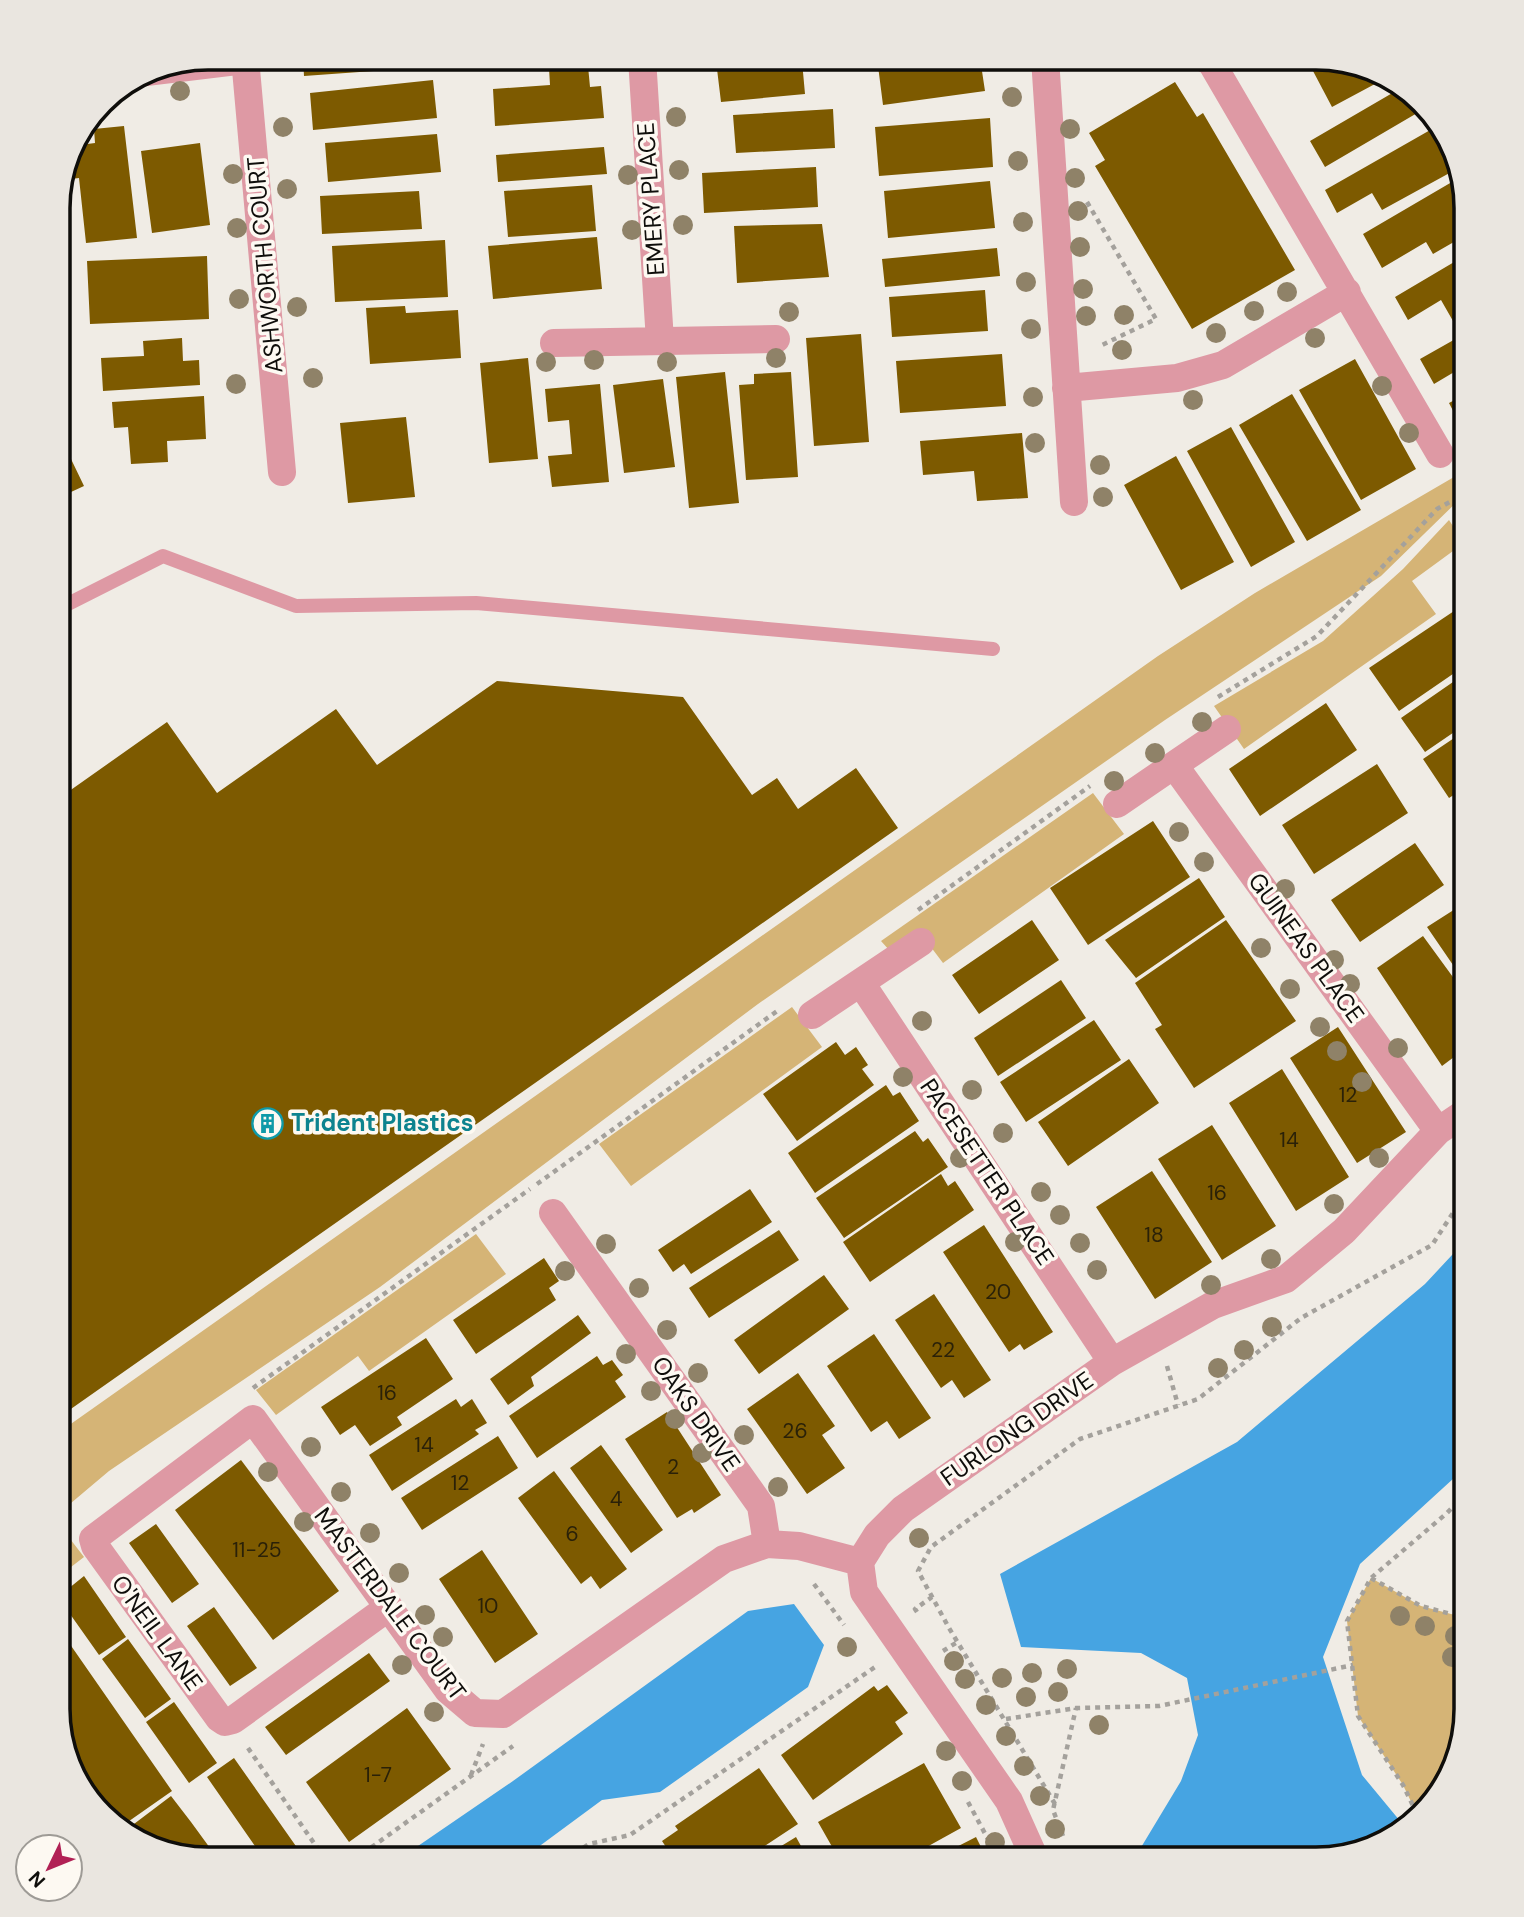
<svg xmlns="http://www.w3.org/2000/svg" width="1524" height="1917" font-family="'DM Sans',sans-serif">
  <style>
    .green { fill: #d5b476 }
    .water { fill: #46a4e2 }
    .building { fill: #7d5a00 }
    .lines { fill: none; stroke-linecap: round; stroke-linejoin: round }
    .path { stroke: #a4a19c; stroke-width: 4.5; stroke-dasharray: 5 5; stroke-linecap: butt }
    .lane { stroke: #de99a4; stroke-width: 14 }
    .street { stroke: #de99a4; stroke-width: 28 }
    .tree { fill: #8f8268 }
    .labels { text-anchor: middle; stroke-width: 7; stroke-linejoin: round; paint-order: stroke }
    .number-label { font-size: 21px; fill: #2a2108 }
    .street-label { font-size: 24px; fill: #0f0e0b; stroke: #fdf9f2 }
    .culture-label { font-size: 24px; font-weight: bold; fill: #0d838f; stroke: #fdf9f2; text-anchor: start }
    .rim { fill: none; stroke: #0f0e0b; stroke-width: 3.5 }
  </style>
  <rect width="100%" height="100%" fill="#f0ece5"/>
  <path class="green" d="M1466,470V493L1381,576L1165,720L758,1004L380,1287L109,1471L58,1514V1433L1158,656L1255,593Z
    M1449,520L1464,543L1412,581L1436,614L1244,749L1214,706L1323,641L1403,569Z
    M1093,793L1124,834L943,963L918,930L890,951L881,941Z
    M792,1007L822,1047L631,1186L599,1144Z
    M476,1234L506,1274L369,1371L358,1356L276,1415L256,1390Z
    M64,1531L84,1557L58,1577V1536Z
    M1371,1578L1421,1606L1466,1618V1709L1451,1776L1417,1814L1403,1785L1358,1716L1347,1621Z"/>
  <path class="water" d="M1466,1240V1467L1360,1564L1323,1657L1362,1775L1405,1827L1400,1834L1316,1859H1134L1181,1781L1198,1735L1187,1678L1141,1653L1021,1647L1000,1574L1237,1442L1425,1284Z
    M794,1604L824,1645L808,1687L660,1792L602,1800L522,1859H399L513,1781L748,1611Z"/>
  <path class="building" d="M303,58H414L415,68L304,76Z
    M877,58H980L985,91L883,105Z
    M1257,58H1274L1261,65Z
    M1333,60L1388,77L1332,107L1313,71Z
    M802,61L805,94L721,102L717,69Z
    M588,66L590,87L601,86L604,118L495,126L493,89L550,85L549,68Z
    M433,80L437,118L313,130L310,93Z
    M1175,82L1197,117L1203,113L1295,270L1192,329L1095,166L1105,160L1089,133Z
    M1401,88L1424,109L1325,167L1310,141Z
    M833,109L835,148L736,153L733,115Z
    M990,118L993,167L879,176L875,127Z
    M124,126L137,238L86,243L79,178L71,179L69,159L72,146L95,143L94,129Z
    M1432,129L1455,170L1382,210L1372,193L1337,213L1325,190Z
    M437,134L441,172L328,182L325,143Z
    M200,143L210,225L152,233L141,151Z
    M604,147L607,174L498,182L496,155Z
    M816,167L818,207L704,213L702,173Z
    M1457,179L1466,208V235L1433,254L1426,242L1382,268L1363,234Z
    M990,181L995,228L888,238L884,191Z
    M592,185L596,231L508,237L504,191Z
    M419,191L422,229L322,234L320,196Z
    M58,211H62L68,271L58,272Z
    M822,224L829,277L737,283L734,226Z
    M597,237L602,289L493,299L488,246Z
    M445,240L448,297L335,302L332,246Z
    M997,248L1000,276L885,287L882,259Z
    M1466,255V322L1457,328L1441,300L1408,320L1395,297Z
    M207,256L209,319L90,324L87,261Z
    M58,284H68L71,354H58Z
    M985,290L988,331L892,337L889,297Z
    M405,306L406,313L458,310L461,358L370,364L366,308Z
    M1466,333V365L1434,384L1420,359Z
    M861,334L869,442L814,446L806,338Z
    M182,338L183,361L199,360L200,385L103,391L101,358L144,356L143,341Z
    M1002,354L1006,406L900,413L896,361Z
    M528,358L538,459L489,463L480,363Z
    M1355,359L1416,469L1361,500L1299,390Z
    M725,372L739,503L689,508L676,377Z
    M791,372L798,477L746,480L739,385L754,384V374Z
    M663,379L675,467L624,473L613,385Z
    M600,384L609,482L552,487L548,456L572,454L569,420L548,422L545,389Z
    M1292,394L1361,510L1307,541L1239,425Z
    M1466,394V424L1461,426L1449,403Z
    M204,396L206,439L167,441L168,462L131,464L128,427L114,428L112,402Z
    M406,417L415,497L348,503L340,423Z
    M1231,427L1295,542L1251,567L1187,451Z
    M58,432L84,486L58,498Z
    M1022,433L1028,498L977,501L974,471L923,475L920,441Z
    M1176,456L1234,562L1181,590L1124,485Z
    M1466,603V665L1399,711L1369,668Z
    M1466,673V724L1425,752L1401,718Z
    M497,681L683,697L752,795L777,778L798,809L856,768L898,828L58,1418V799L167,722L217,793L336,709L377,765Z
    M1326,703L1357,750L1260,816L1229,769Z
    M1466,730V787L1449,798L1423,759Z
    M1377,764L1408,813L1314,874L1282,825Z
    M1466,795V817L1456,802Z
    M1153,821L1190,877L1088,945L1050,888Z
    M1415,843L1444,885L1360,942L1331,900Z
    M1199,878L1225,917L1136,978L1105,940Z
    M1463,904L1466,908V984L1427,927Z
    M1032,920L1059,960L979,1014L952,975Z
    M1226,920L1296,1021L1194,1088L1155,1029L1162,1025L1135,983Z
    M1423,936L1466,995V1048L1442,1066L1377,968Z
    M1061,980L1086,1018L998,1076L974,1038Z
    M1094,1020L1121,1060L1026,1122L1000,1082Z
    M1338,1027L1406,1132L1357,1163L1290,1058Z
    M836,1042L845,1055L856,1047L868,1065L862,1069L874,1085L797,1141L763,1094Z
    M1129,1059L1159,1103L1068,1166L1038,1122Z
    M1282,1069L1349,1177L1296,1211L1229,1103Z
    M886,1085L893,1096L900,1092L919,1121L815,1193L788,1153Z
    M1212,1125L1276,1226L1222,1260L1158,1159Z
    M915,1131L923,1142L928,1138L948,1167L844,1238L816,1198Z
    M1152,1171L1212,1262L1155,1299L1096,1207Z
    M941,1174L948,1186L955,1181L974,1210L870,1282L843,1242Z
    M750,1189L772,1222L691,1274L684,1264L673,1272L658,1250Z
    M984,1225L1053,1332L1024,1350L1020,1344L1009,1352L943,1252Z
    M779,1230L799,1260L709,1318L689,1288Z
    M544,1258L559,1281L549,1288L556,1300L476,1354L453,1320Z
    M824,1275L849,1309L759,1374L734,1340Z
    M934,1294L991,1380L964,1398L952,1380L941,1388L895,1320Z
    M578,1315L591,1333L531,1377L534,1386L508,1405L490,1379Z
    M874,1334L931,1418L899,1439L887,1421L871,1432L827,1366Z
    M426,1338L453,1379L397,1417L402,1425L370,1446L355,1425L340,1435L321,1407Z
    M597,1356L603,1365L612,1360L623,1375L615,1381L626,1397L537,1458L509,1416Z
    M798,1373L835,1426L822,1435L845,1468L807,1494L747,1409Z
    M456,1399L461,1407L472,1399L487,1423L475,1430L479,1434L392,1491L369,1455Z
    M667,1412L721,1495L694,1513L692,1509L677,1518L625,1439Z
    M498,1436L518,1468L422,1530L401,1498Z
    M601,1445L663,1530L631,1553L570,1468Z
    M241,1460L339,1591L273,1640L175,1510Z
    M554,1471L627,1569L600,1589L591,1576L581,1584L518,1498Z
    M156,1524L199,1584L172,1603L129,1543Z
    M482,1550L538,1634L495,1663L439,1579Z
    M84,1576L126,1637L99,1655L58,1597Z
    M214,1607L257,1668L230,1686L187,1626Z
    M58,1627L172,1791L122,1826L83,1793L58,1709Z
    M128,1639L171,1699L145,1718L102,1659Z
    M369,1653L390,1681L286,1755L265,1727Z
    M887,1685L908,1713L895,1722L903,1734L813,1800L781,1755L874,1686L878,1691Z
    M174,1702L217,1763L189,1783L146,1722Z
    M407,1708L451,1769L349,1842L306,1782Z
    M234,1758L305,1859H264L207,1777Z
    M924,1763L961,1828L905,1859H839L818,1822Z
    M759,1768L798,1824L745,1859H674L662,1841L678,1830L675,1826Z
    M171,1796L191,1822L218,1859L141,1844L126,1830Z
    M796,1837L806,1855L818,1846L825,1859H760Z
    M976,1837L987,1859H933Z"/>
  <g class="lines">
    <path class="path" d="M1087,202L1156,319L1102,345
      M1218,697L1317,636L1437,509L1466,493
      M918,910L1090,786
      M537,1184L780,1009
      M1167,1366L1178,1405
      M253,1388L530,1189
      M58,1528L67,1521
      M1371,1578L1421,1606L1466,1618
      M814,1584L844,1625
      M917,1612L915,1609L932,1597
      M943,1651L959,1641
      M1006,1719L1076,1708L1159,1706L1353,1665
      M248,1748L325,1859
      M471,1775L483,1744
      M968,1802L989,1841
      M1055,1804L949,1628L918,1571L931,1547L1080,1439L1198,1399L1301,1318L1432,1245L1466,1193
      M1417,1814L1403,1785L1358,1716L1347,1621L1371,1578L1447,1513L1466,1493
      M1063,1836L1053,1810L1076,1708
      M1067,1847L1071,1859
      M355,1859L513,1746
      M567,1859L589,1844L630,1835L878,1665"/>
    <path class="lane" d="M58,609L163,556L296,606L476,603L993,649"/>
    <path class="street" d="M245,58L282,472
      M642,58L660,341
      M1045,58L1074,502
      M1204,58L1211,62L1440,454
      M146,72L245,60
      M554,343L776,339
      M1066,388L1177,378L1223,365L1347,292
      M1174,765L1227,729
      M1117,804L1174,765L1438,1131
      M861,983L1112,1362
      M812,1015L921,942
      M553,1213L761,1506L767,1544L799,1546L860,1562
      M389,1607L233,1720L225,1722L219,1718L95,1546L93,1539L253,1419L448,1690L475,1713L503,1714L724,1559L767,1544
      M1035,1859L1009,1801L864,1592L860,1562L877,1535L903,1509L1112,1362L1213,1305L1286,1279L1344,1231L1438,1131L1466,1112"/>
  </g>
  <g class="tree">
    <circle cx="180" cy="91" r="10"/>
    <circle cx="1012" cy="97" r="10"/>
    <circle cx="676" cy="117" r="10"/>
    <circle cx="283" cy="127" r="10"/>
    <circle cx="1070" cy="129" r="10"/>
    <circle cx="1018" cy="161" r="10"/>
    <circle cx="679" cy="170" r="10"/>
    <circle cx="233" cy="174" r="10"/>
    <circle cx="628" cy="175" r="10"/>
    <circle cx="1075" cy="178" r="10"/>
    <circle cx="287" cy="189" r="10"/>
    <circle cx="1078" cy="211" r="10"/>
    <circle cx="1023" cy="222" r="10"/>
    <circle cx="683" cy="225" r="10"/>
    <circle cx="237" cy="228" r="10"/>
    <circle cx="632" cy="230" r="10"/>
    <circle cx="1080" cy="247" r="10"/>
    <circle cx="1026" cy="282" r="10"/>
    <circle cx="1083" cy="289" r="10"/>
    <circle cx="1287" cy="292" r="10"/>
    <circle cx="239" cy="299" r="10"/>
    <circle cx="297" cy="307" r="10"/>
    <circle cx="1254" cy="311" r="10"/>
    <circle cx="789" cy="312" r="10"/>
    <circle cx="1124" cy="315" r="10"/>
    <circle cx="1086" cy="316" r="10"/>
    <circle cx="1031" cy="329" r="10"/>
    <circle cx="1216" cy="333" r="10"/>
    <circle cx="1315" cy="338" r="10"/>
    <circle cx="1122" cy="350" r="10"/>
    <circle cx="776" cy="358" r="10"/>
    <circle cx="594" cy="360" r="10"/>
    <circle cx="546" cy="362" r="10"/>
    <circle cx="667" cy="362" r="10"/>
    <circle cx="313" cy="378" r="10"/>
    <circle cx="236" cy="384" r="10"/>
    <circle cx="1382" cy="386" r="10"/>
    <circle cx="1033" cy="397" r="10"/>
    <circle cx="1193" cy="400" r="10"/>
    <circle cx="1409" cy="433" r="10"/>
    <circle cx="1035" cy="443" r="10"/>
    <circle cx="1100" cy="465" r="10"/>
    <circle cx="1103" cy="497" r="10"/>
    <circle cx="1202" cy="722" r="10"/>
    <circle cx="1155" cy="753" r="10"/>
    <circle cx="1114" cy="781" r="10"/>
    <circle cx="1179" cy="832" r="10"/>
    <circle cx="1204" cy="862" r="10"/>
    <circle cx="1285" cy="889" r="10"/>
    <circle cx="1261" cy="948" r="10"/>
    <circle cx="1334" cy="960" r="10"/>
    <circle cx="1350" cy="984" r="10"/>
    <circle cx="1290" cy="989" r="10"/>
    <circle cx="922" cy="1021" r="10"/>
    <circle cx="1320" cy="1027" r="10"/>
    <circle cx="1398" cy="1048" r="10"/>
    <circle cx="1337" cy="1051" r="10"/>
    <circle cx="903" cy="1077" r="10"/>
    <circle cx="1362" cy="1082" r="10"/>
    <circle cx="972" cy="1090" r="10"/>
    <circle cx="1003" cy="1133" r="10"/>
    <circle cx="960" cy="1158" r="10"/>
    <circle cx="1379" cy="1158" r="10"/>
    <circle cx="1041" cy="1192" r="10"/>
    <circle cx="1334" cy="1204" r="10"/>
    <circle cx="1060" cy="1215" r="10"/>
    <circle cx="1015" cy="1242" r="10"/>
    <circle cx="1080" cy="1243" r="10"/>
    <circle cx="606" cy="1244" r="10"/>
    <circle cx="1271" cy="1259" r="10"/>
    <circle cx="1097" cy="1270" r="10"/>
    <circle cx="565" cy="1271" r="10"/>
    <circle cx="1211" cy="1285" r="10"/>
    <circle cx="639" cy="1288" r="10"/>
    <circle cx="1272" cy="1327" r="10"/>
    <circle cx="667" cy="1330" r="10"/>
    <circle cx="1244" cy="1350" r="10"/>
    <circle cx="626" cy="1354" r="10"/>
    <circle cx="1218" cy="1368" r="10"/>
    <circle cx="698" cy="1373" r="10"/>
    <circle cx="651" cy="1391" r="10"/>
    <circle cx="675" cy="1419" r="10"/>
    <circle cx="744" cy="1435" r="10"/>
    <circle cx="311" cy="1447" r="10"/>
    <circle cx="702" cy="1453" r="10"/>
    <circle cx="268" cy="1472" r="10"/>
    <circle cx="778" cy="1487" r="10"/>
    <circle cx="341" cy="1492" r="10"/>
    <circle cx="304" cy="1522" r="10"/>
    <circle cx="370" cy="1533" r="10"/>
    <circle cx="919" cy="1538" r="10"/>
    <circle cx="399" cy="1573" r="10"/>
    <circle cx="425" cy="1615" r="10"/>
    <circle cx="1400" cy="1616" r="10"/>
    <circle cx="1425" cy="1626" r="10"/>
    <circle cx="1455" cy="1636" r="10"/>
    <circle cx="443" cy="1637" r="10"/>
    <circle cx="847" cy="1647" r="10"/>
    <circle cx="1452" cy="1657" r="10"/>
    <circle cx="954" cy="1661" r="10"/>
    <circle cx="402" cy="1665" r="10"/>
    <circle cx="1067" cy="1669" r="10"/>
    <circle cx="1032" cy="1673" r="10"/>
    <circle cx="1002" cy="1678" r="10"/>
    <circle cx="965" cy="1679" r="10"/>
    <circle cx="1058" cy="1692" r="10"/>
    <circle cx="1026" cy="1697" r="10"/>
    <circle cx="986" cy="1705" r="10"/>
    <circle cx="434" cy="1712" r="10"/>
    <circle cx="1099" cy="1725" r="10"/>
    <circle cx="1006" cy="1736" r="10"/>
    <circle cx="946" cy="1751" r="10"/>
    <circle cx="1024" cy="1766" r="10"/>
    <circle cx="962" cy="1781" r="10"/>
    <circle cx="1040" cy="1796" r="10"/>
    <circle cx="1055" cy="1829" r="10"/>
    <circle cx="995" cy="1842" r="10"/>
  </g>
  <defs>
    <symbol id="building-ring" viewBox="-11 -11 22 22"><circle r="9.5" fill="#fdf9f2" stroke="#0f9aa8" stroke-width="1.5"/><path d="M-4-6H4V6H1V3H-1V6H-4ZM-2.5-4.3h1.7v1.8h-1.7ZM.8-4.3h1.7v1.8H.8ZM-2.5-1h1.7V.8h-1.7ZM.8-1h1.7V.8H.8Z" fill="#0f9aa8"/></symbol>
  </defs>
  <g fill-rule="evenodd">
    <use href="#building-ring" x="250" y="1106" width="35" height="35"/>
  </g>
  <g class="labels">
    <g class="number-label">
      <text x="1348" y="1102">12</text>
      <text x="1289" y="1147">14</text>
      <text x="1217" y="1200">16</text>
      <text x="1154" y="1242">18</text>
      <text x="998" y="1299">20</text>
      <text x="943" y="1357">22</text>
      <text x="387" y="1400">16</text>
      <text x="795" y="1438">26</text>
      <text x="424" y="1452">14</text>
      <text x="673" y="1474">2</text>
      <text x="460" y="1490">12</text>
      <text x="616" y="1506">4</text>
      <text x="572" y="1541">6</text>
      <text x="257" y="1557">11-25</text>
      <text x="488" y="1613">10</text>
      <text x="378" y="1782">1-7</text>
    </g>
    <g class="street-label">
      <text transform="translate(651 199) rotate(-94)" y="8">EMERY PLACE</text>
      <text transform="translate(265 265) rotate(-95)" y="8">ASHWORTH COURT</text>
      <text transform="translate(1306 948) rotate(54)" y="8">GUINEAS PLACE</text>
      <text transform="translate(987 1172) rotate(56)" y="8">PACESETTER PLACE</text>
      <text transform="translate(696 1414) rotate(55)" y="8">OAKS DRIVE</text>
      <text transform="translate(1017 1429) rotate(-35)" y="8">FURLONG DRIVE</text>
      <text transform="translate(390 1604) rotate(53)" y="8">MASTERDALE COURT</text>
      <text transform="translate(157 1633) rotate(54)" y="8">O'NEIL LANE</text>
    </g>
    <g class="culture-label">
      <text x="291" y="1131">Trident Plastics</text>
    </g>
  </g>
  <path d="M0 0H1524V1917H0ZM208 70H1316A138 138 0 0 1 1454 208V1709A138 138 0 0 1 1316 1847H208A138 138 0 0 1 70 1709V208A138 138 0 0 1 208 70Z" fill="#eae6e0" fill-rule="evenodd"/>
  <path class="rim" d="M208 70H1316A138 138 0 0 1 1454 208V1709A138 138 0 0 1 1316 1847H208A138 138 0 0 1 70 1709V208A138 138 0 0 1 208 70Z"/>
  <g transform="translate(49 1868) rotate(227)"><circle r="33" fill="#fdf9f2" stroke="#9e9b96" stroke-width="2"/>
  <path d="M0-5L12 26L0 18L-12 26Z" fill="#b12155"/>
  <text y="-10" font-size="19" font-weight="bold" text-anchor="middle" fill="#0f0e0b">N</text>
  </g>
</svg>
